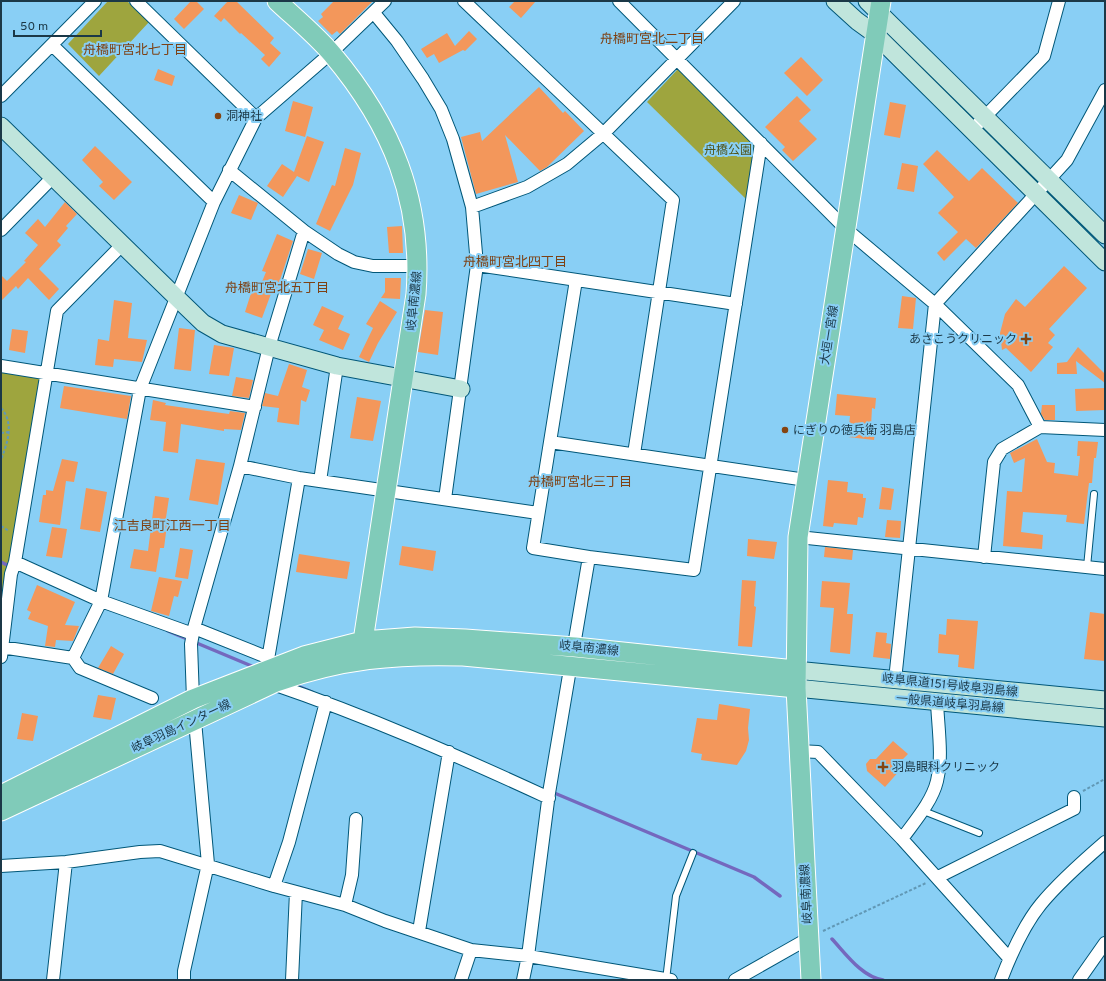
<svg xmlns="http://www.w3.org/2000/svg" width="1106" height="981" font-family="Overpass,'Noto Sans JP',sans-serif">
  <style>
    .green { fill: #9ea53e }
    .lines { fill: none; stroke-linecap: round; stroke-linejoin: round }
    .stream { stroke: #7468be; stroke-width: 3.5 }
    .building { fill: #f3975b }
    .lane-casing { stroke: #015778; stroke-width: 8 }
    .street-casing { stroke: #015778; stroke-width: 14 }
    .secondary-casing { stroke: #015778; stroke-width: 19 }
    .primary-casing { stroke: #fff; stroke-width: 21 }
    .path { stroke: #6198b5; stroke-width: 2; stroke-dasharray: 3 2; stroke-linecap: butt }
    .lane { stroke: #fff; stroke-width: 6 }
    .street { stroke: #fff; stroke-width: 12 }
    .secondary { stroke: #c0e5dc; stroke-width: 17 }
    .primary { stroke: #80cbb9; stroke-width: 19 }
    .poi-dot { fill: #854410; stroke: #89cff5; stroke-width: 1.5 }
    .labels { text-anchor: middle; stroke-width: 4; stroke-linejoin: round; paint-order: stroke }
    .poi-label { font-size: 12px; fill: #1b3847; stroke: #89cff5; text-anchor: start }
    .park-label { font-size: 12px; fill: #51551b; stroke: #89cff5 }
    .street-label { font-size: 12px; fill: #1b3847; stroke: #89cff5 }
    .neighbourhood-label { font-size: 13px; fill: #7d4114; stroke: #89cff5 }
  </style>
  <rect width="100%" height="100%" fill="#89cff5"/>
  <path class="green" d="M108,1H127L149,22L99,76L68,44Z
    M678,69L755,144L746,199L647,102Z
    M1,371L40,376L1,617Z"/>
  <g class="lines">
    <path class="stream" d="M1,562L7,565
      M168,631L254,667
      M293,684L312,692
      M552,792L754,877L780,896
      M832,939C846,954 862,977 883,980"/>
  </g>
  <path class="building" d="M191,1H196L204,9L184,29L174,19Z
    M228,1H236L274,38L270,43L281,53L269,67L261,59L265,55L241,33L240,34L224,18L221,22L214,16Z
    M334,1H373L340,34L337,31L332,35L318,21L323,17L321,14Z
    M515,1H536L521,18L509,7Z
    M469,31L477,39L465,51L463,50L439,63L434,54L427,58L421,49L447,33L455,46Z
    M801,57L823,80L807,96L784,73Z
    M158,69L175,76L172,86L154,80Z
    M539,87L563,113L565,111L584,131L547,167L540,171L505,135L518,182L476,194L461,137L480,132L482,141Z
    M797,96L811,110L799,121L817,139L793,161L782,150L785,147L765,127Z
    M293,101L313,107L305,137L285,131Z
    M890,102L906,105L900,138L884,135Z
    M307,136L324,142L309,182L297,176L283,197L267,186L282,164L294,172Z
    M95,146L132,182L114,200L99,186L103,182L82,160Z
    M345,148L361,153L353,185L330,231L316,224L332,185L335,186Z
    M937,150L969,181L982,168L1018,203L976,248L966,239L944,261L937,253L958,232L938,213L954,197L923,164Z
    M902,163L918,166L914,192L897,189Z
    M239,195L258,203L251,220L231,213Z
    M65,202L77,214L66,226L68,228L57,241L61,245L39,269L59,289L49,300L28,278L18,289L16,286L1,301V275L7,281L26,262L24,261L38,245L25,233L38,219L45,227Z
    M402,226L403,253H389L387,227Z
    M277,234L293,241L276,292L272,291L262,318L245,312L253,287L259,289L266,272L262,271Z
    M308,249L322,253L314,279L300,274Z
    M1064,266L1087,288L1049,329L1055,335L1048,343L1053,347L1031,372L1006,348L1002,350L1000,333L1005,314L1016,299L1025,307Z
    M385,278H401L400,299L381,298L385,292Z
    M902,296L916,298L913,329L898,328Z
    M114,300L132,303L128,338L147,340L142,362L114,359L113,367L95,365L98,339L109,341Z
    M380,301L397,312L378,343L369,362L359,357L373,328L366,324Z
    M322,306L344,316L338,329L350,334L343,350L319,340L324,330L313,325Z
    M425,310L443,312L438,355L418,352Z
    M179,328L195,330L191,371L174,369Z
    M12,329L28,331L25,353L9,350Z
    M214,345L234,348L229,376L209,374Z
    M1078,347L1105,374V383L1076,361L1077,374H1057V363L1067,362Z
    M289,364L307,370L302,387L310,390L306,402L301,400L299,425L277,422L279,408L262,406L265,393L278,396Z
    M236,377L253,380L249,398L232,396Z
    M64,386L131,396L127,419L60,408Z
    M1105,388V410L1076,411L1075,389Z
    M837,394L876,398L875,409L872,408L871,426H876L874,440L848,437L850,416L835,415Z
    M357,397L381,401L373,441L350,438Z
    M153,400L166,403L165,405L193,409L229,414L230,411L245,413L241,430L224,429V431L181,424L178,453L163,451L166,422L150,420Z
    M1042,405H1055V420H1045L1041,414Z
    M1037,439L1047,462L1055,463L1054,473L1078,476L1080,456H1077L1078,441L1098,442L1096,458H1094L1092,483H1089L1084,524L1066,522L1067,515L1023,512L1021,532L1043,535L1042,549L1003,546L1007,491L1022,492L1025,458L1014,463L1010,453Z
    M62,459L78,462L74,482L66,481L60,525L39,522L43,495H46V490L53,491Z
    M196,459L225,463L218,505L189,500Z
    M828,480L848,482L847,492L863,494V498H866L863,518L858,517L857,525L834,523L833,527L823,526Z
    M882,487L894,489L891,510L879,509Z
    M86,488L107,492L100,532L80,529Z
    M155,496L169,498L165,524L167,525L164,548H160L156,572L130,568L134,549L148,551Z
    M887,520L901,521L900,538L885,537Z
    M52,527L67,529L62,558L46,556Z
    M748,539L777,542L774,559L747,556Z
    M402,546L436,551L433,571L399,565Z
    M825,547L853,550L852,560L824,557Z
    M180,548L193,550L188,579L175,577Z
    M299,554L350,562L347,579L296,572Z
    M159,577L182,581L178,597L174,596L169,616L151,611Z
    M742,580L756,581L754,606L756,607L752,647L738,646Z
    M822,581L850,583L847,614H853L850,654L830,652L834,608L820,607Z
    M37,585L75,602L65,625L79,626L73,641L56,640L55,647L45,646L48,626L28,619L31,612L27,610Z
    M1090,612L1105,614V661L1084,659Z
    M947,619L978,621L974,669L958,667L959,655L938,653L939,634L946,635Z
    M876,632L887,633L886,643L891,644L890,659L873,657Z
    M111,646L124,654L113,674L98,668Z
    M98,695L116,698L111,720L93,717Z
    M719,704L750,709L748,728L749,740L746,751L737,765L701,760L702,754L691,752L697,718L717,720Z
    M22,713L38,716L33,741L17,739Z
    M893,741L908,754L897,765L901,769L885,787L867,771L866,764L870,759H876Z"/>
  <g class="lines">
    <defs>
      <path id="lane" d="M1087,567L1094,494
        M921,810L979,833
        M666,980L676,896L693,853"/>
      <path id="street" d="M136,1L256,118
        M464,1L673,200L634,454
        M619,1L846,229L935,304L1018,385L1040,427
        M374,13L397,41L423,79L441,109L453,139L472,207L477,265L445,499
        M52,45L214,202
        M1,96L95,1
        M972,130L1044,56L1059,1
        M229,170L304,231L338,254L354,262L373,266H418
        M472,207L527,187L567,164L604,133L734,1
        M1,230L52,178
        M477,265L736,304
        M576,280L533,548L589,557L694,570L761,143
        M1,366L255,407
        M550,442L806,480
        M240,466L299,478L538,513
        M320,481L337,366
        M798,537L1105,569
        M984,557L994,462L1002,449L1040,427L1105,430
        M15,562L101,601L193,634
        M194,628L269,658
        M1,647L73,658L80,668L152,698
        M1,657L11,574L15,562L57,311L122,245
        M73,658L101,601L140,389L214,202L256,118L331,53L385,1
        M266,671L299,478
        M895,680L935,304L1067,160L1105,90
        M273,684C367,716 458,756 549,798
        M798,751L818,752L902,839L1009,958
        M902,839C914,822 932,802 937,781C943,757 938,727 937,702
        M1,866L66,862L140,852L160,851L274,886L345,905L385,921L471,950L528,956L671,980
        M938,877L1074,809V797
        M274,886L289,842L326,702
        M345,905L352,875L356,819
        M419,931L449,752
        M53,980L66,862
        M184,980V971L208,864L193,699L191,644L194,628L240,466L269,347L304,231
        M292,980L296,892
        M461,980L471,950
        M523,980L528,956L549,793L589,557
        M735,980L809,938
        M1001,980C1011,954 1023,926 1041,904C1059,882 1083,861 1105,842
        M1079,980L1105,943"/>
      <path id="secondary" d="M835,1L857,21L875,34L1105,262
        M867,1L1105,235
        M1,126L176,297L203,323L222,334L337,366L461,389
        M795,670L1105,700
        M796,688L1105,718"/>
      <path id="primary" d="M277,1C295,18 316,35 332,54C392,125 423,201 416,294L363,641L366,653
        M1,795L193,699L304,656L363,641L415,637L465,639L575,647L795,670
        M1,811L276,682C341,659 395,654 463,656L796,688
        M811,980L796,688L798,537L881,1"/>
    </defs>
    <use href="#lane" class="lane-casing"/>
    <use href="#street" class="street-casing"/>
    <use href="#secondary" class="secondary-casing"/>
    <use href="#primary" class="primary-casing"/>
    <path class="path" d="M1,408C15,424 7,443 1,460
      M1,433L9,432
      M1,526L9,531
      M1083,791L1105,779
      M823,931L926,883"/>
    <use href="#lane" class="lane"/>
    <use href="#street" class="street"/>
    <use href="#secondary" class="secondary"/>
    <use href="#primary" class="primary"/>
  </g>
  <g class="poi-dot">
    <circle cx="218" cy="116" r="4"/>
    <path d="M1024 333h4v4h4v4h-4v4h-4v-4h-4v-4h4z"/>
    <circle cx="785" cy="430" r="4"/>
    <path d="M881 761h4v4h4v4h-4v4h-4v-4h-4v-4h4z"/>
  </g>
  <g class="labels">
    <g class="poi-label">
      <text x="226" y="120">洞神社</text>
      <text x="1017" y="343" text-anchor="end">あさこうクリニック</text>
      <text x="793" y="434">にぎりの徳兵衛 羽島店</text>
      <text x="892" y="771">羽島眼科クリニック</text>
    </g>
    <g class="park-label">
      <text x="728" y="154">舟橋公園</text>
    </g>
    <g class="street-label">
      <text transform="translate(414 301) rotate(-84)" y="4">岐阜南濃線</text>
      <text transform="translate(829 335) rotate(-81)" y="4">大垣一宮線</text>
      <text transform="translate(589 648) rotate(6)" y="4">岐阜南濃線</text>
      <text transform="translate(950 685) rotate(6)" y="4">岐阜県道151号岐阜羽島線</text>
      <text transform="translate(950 703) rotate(5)" y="4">一般県道岐阜羽島線</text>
      <text transform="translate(181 726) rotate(-25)" y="4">岐阜羽島インター線</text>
      <text transform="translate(806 894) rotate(-93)" y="4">岐阜南濃線</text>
    </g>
    <g class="neighbourhood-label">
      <text x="652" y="43">舟橋町宮北二丁目</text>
      <text x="135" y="54">舟橋町宮北七丁目</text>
      <text x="515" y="266">舟橋町宮北四丁目</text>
      <text x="277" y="292">舟橋町宮北五丁目</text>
      <text x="580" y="486">舟橋町宮北三丁目</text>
      <text x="172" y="530">江吉良町江西一丁目</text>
    </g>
  </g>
  <rect width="1106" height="981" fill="none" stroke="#1b3847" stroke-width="4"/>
  <path d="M14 30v6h87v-6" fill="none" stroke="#1b3847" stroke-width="2"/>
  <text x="20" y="30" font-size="12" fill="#1b3847" stroke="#89cff5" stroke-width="3" paint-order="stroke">50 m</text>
</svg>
